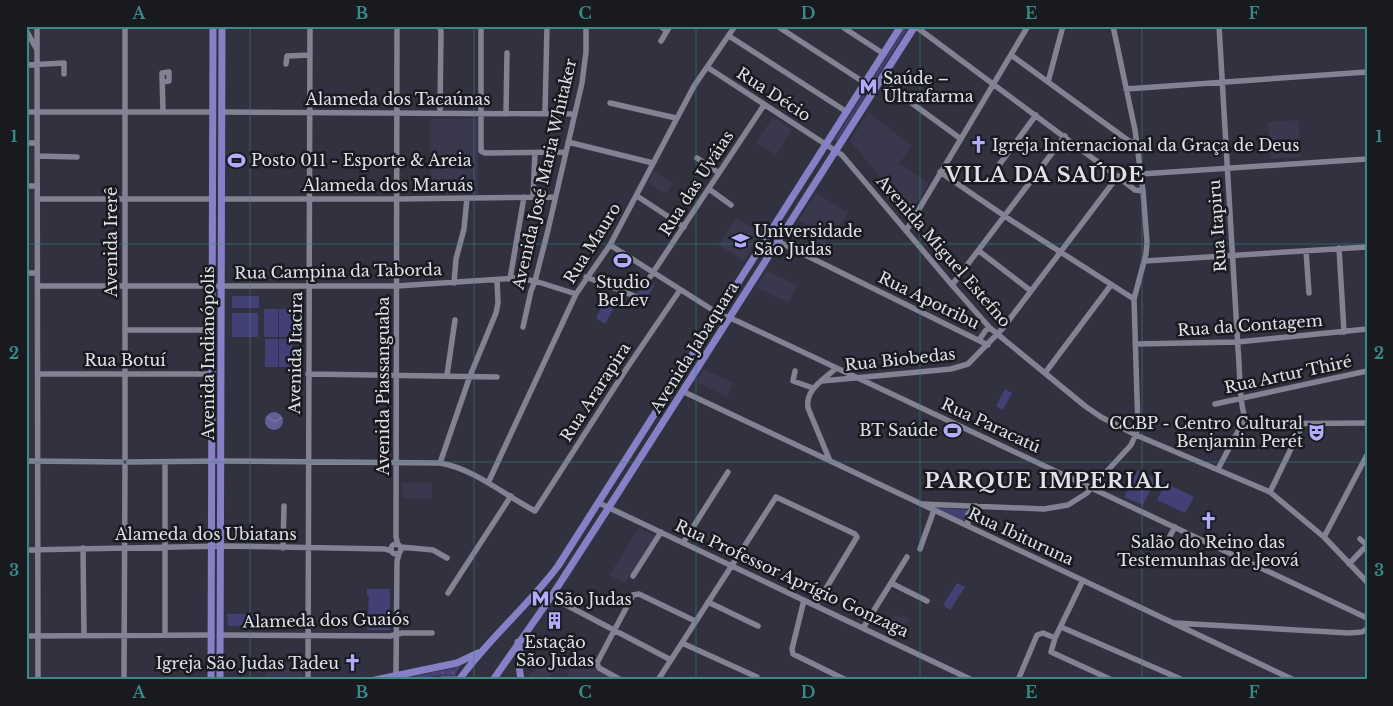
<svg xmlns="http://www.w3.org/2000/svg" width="1393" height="706" font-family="'Libre Baskerville',serif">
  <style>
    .built { fill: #39384d }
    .grass { fill: url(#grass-dots) }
    .green { fill: #443f75 }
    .water { fill: url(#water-waves) }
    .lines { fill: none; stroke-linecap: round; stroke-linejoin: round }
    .minor { stroke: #828293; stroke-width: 5.5 }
    .major { stroke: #8680c6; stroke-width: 7 }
    .grid { fill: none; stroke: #398b87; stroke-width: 1; stroke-opacity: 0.55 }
    .labels { text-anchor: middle; stroke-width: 5; stroke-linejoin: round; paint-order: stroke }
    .poi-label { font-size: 16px; fill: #e1e1ea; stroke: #191920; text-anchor: start }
    .street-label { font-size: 16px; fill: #e1e1ea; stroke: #191920 }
    .district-label { font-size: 21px; font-weight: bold; letter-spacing: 1px; fill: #e1e1ea; stroke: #191920 }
    .neatline { fill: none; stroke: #398b87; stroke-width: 2 }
    .grid-label { font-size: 16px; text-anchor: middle; font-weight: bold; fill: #398b87 }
  </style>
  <defs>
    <pattern id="grass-dots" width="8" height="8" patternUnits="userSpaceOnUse" patternTransform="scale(1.25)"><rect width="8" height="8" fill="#443f75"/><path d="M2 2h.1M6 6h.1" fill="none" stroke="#5f5a89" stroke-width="1.8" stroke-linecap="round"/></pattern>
    <pattern id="water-waves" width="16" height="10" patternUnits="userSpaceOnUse" patternTransform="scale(1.25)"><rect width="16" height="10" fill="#625f97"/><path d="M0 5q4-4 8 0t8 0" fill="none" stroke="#7876a6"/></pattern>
  </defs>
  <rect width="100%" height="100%" fill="#31313f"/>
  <path class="built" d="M868,112L912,146L899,164L929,183L906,220L882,193L889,187L850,141Z
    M773,117L792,130L776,155L756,142Z
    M430,119H478V194H430Z
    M1299,120L1301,157L1271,159L1268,122Z
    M654,171L673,183L666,194L648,183Z
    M816,193L848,213L832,238L829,237L818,254L804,248L815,229L799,220Z
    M736,218L761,234L744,261L719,245Z
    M767,271L797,285L789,303L756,287Z
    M704,369L733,383L727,397L696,382Z
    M402,483H432V498L403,499Z
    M639,528L655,536L625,583L609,575Z
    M895,614L902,618L904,616L910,619L893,636L883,631Z
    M559,651L614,679L566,680L574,660L544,680H530L528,675Z
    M266,665L303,666L302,680H266Z"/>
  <path class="grass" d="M459,667L455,676C436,674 417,680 397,680Z"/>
  <path class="green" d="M904,29L906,31L837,141L835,139Z
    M644,280L654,286L648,296L644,294L642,297L636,295Z
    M232,296H259V308H232Z
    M603,304L614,308L605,324L596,318Z
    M264,309H278V337H264Z
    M279,309H293V337H279Z
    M232,313H258V337H232Z
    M265,339H278V367H265Z
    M279,339H292V367H279Z
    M1005,389L1012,393L1003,410L996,406Z
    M1138,470L1156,479L1143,505L1124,497Z
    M1165,483L1194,497L1185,513L1157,500Z
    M930,507L967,510L963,521Z
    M957,583L965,587L950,610L943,605Z
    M367,589H390V630H367L369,596L367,595Z
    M227,614H255V625L228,626Z"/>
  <path class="water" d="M265 421a9 9 0 1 1 18 0a9 9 0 1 1-18 0Z"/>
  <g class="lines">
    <path class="minor" d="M37,26L38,680
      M125,26V458
      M397,26L396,537L398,545
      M439,26L441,31L440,112
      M481,26V151L485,153L566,152
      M660,26L667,31
      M777,26L865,83
      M841,26L884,54
      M915,26L1126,183L1135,190L1143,191
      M1219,26L1238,349C1240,368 1239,408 1247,423
      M26,30L36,48
      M729,36L847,112
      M661,41L670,26
      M1011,55L1129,141L1137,143
      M286,64L287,56L310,55
      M26,65L64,63V74
      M707,67L842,155L952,285L990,328L1085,406L1101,417L1136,435L1270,492L1324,537L1367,582
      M880,80L961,139
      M1048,82L1063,26
      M1126,89L1367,72
      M610,103L676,118
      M26,112H213
      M163,112L162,73L169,72V81L163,82
      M222,112L575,114
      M506,113L507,53
      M545,113L547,26
      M568,142L653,163
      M26,143H37
      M37,156L77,157
      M697,158L719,173
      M999,165L1036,115
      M940,172L1012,221L1134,299
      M1141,174L1367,159
      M26,186H37
      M709,189L731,205
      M637,196L684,227
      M533,197L535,153
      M37,199H213
      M222,199H397L555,197
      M906,231L1028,26
      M777,241L988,345
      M610,245L719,314L737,321L1367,618
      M1339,248L1344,332
      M979,251L1031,291
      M1306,251L1309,293
      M1145,261L1367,247
      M26,273H37
      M586,277L637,297
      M650,277L764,105
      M510,279L524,197
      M454,283L456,259L464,229L467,198
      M952,285L1065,136
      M38,286H397L516,278L535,281L576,294
      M523,327L531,291L535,281L548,230L582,83L586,52V26
      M125,330H212
      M979,340L986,330L990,328
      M1135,344L1238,342L1367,329
      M795,371L793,381L813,388
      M1045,373L1111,285
      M38,374H212
      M308,374L497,377
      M447,375L455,320
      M822,381L951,369L968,364L1003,328L1118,176
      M682,391L1294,680
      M1215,404L1367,371
      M1243,424L1367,423
      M26,461L121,462
      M830,461L808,408C805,389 824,380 836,368
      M129,462L222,461L440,463C475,469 504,495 535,511L627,368L680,290
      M440,463L470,376L496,313L498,303L497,280
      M1218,469L1244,420
      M488,483L576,294L610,245L694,86L735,26
      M1270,492L1303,424
      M599,503L972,680
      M922,504L1044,509L1068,505L1087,493L1131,445L1138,429L1134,299L1146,254L1147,242L1143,191L1135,130L1113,26
      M968,526V514L976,506
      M1170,536L1175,527
      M1324,537L1367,455
      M683,543L728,472
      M391 549a5 5 0 1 1 10 0a5 5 0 1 1-10 0Z
      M401,547L433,550L447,558
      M83,548L84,635
      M283,548L284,506
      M920,549L934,510
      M26,550L226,546L385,549L391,551
      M1349,564L1367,545L1360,539
      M633,576L661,532
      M1083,580L1055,638L1051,652L1112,680
      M891,583L927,601
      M448,593L511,496
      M551,597L671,660
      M804,600L792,649L793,654L846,680
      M708,602L758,626
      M1175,623L1349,633L1362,632L1367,629
      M1061,627L1183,680
      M863,628L907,557
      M165,635V462
      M220,635L390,636L402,633H432
      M26,636L212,635
      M682,643L757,677
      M396,676L397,561L399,554
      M124,680L125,466
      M308,680L310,26
      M621,680L599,668L597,663L633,595L639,594L695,621
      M658,680L776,497L855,534L857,537L816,605
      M1018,680L1037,635L1043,633L1055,638"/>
    <path class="major" d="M518,642L521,652L519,666L521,680
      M211,680L213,26
      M220,680L222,26
      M375,680L457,663L478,653
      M442,680H464
      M459,680C488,639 528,606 558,566L901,26
      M493,680L551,597L609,507L915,26"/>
  </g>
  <path class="grid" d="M250,26V680M474,26V680M696,26V680M920,26V680M1142,26V680M26,244H1367M26,462H1367"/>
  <defs>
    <symbol id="metro-bare" viewBox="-9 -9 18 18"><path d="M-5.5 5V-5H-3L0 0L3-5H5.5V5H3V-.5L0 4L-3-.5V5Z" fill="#b1adfa" stroke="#191920" stroke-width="2.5" paint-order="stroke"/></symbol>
    <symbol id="church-bare" viewBox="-9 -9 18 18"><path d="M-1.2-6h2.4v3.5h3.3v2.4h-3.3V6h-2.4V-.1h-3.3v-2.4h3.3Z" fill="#b1adfa" stroke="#191920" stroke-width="2.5" paint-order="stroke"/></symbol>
    <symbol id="stadium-bare" viewBox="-9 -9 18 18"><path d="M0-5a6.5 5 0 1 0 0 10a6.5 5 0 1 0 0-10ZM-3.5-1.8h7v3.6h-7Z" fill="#b1adfa" stroke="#191920" stroke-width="2.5" paint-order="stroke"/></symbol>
    <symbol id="university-bare" viewBox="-9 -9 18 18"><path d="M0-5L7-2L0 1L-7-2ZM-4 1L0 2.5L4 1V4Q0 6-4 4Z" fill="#b1adfa" stroke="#191920" stroke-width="2.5" paint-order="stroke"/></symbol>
    <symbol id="theatre-bare" viewBox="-9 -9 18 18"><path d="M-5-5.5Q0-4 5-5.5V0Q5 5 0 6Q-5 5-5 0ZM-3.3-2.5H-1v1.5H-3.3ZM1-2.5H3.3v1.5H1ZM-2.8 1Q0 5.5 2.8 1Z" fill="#b1adfa" stroke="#191920" stroke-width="2.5" paint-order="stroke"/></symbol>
    <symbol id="building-bare" viewBox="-9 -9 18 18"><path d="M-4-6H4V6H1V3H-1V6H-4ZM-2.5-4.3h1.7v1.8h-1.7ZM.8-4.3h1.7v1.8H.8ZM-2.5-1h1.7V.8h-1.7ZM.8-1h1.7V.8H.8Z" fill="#b1adfa" stroke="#191920" stroke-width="2.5" paint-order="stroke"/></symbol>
  </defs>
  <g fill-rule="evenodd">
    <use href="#metro-bare" x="856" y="74" width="25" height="25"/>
    <use href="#church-bare" x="966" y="132" width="25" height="25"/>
    <use href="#stadium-bare" x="224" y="148" width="25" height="25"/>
    <use href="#university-bare" x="728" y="228" width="25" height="25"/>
    <use href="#stadium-bare" x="610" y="248" width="25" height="25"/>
    <use href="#stadium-bare" x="940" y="418" width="25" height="25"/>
    <use href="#theatre-bare" x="1304" y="420" width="25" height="25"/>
    <use href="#church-bare" x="1196" y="508" width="25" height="25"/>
    <use href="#metro-bare" x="528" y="586" width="25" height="25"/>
    <use href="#building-bare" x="542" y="608" width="25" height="25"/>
    <use href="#church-bare" x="340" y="650" width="25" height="25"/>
  </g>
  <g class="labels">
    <g class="poi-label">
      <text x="883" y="84">Saúde –<tspan x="883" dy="18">Ultrafarma</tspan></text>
      <text x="992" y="151">Igreja Internacional da Graça de Deus</text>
      <text x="251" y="166">Posto 011 - Esporte &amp; Areia</text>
      <text x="754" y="237">Universidade<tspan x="754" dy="18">São Judas</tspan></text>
      <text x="623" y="288" text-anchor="middle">Studio<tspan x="623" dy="18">BeLev</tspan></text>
      <text x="1303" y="429" text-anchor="end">CCBP - Centro Cultural<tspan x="1303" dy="18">Benjamin Perét</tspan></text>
      <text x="938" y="436" text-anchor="end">BT Saúde</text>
      <text x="1208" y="548" text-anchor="middle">Salão do Reino das<tspan x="1208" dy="18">Testemunhas de Jeová</tspan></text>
      <text x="554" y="605">São Judas</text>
      <text x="555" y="648" text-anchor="middle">Estação<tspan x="555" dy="18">São Judas</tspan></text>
      <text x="339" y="669" text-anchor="end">Igreja São Judas Tadeu</text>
    </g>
    <g class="street-label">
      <text transform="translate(774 94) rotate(33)" y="6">Rua Décio</text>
      <text x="398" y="105">Alameda dos Tacaúnas</text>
      <text transform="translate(544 174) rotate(-77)" y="6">Avenida José Maria Whitaker</text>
      <text transform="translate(696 183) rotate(-57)" y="6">Rua das Uváias</text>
      <text x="388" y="191">Alameda dos Maruás</text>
      <text transform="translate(1217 226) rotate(-94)" y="6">Rua Itapiru</text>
      <text transform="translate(111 242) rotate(-90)" y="6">Avenida Irerê</text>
      <text transform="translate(592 243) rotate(-58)" y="6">Rua Mauro</text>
      <text transform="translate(944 251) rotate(49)" y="6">Avenida Miguel Estefno</text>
      <text transform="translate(338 271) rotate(-1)" y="6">Rua Campina da Taborda</text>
      <text transform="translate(929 300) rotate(26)" y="6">Rua Apotribu</text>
      <text transform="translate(1250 325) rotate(-4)" y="6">Rua da Contagem</text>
      <text transform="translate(694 347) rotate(-58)" y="6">Avenida Jabaquara</text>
      <text transform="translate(208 353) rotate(-90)" y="6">Avenida Indianópolis</text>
      <text transform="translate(295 353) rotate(-89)" y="6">Avenida Itacira</text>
      <text transform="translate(900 359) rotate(-6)" y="6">Rua Biobedas</text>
      <text x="125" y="366">Rua Botuí</text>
      <text transform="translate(1288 374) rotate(-12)" y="6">Rua Artur Thiré</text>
      <text transform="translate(383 386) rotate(-90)" y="6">Avenida Piassanguaba</text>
      <text transform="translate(595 392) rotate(-57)" y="6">Rua Ararapira</text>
      <text transform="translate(991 425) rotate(25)" y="6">Rua Paracatú</text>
      <text x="206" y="540">Alameda dos Ubiatans</text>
      <text transform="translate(1021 536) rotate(25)" y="6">Rua Ibituruna</text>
      <text transform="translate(792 578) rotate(25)" y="6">Rua Professor Aprígio Gonzaga</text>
      <text transform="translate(326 620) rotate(-1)" y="6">Alameda dos Guaiós</text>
    </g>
    <g class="district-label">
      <text x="1045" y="182">VILA DA SAÚDE</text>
      <text x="1047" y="488">PARQUE IMPERIAL</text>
    </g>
  </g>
  <rect width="1393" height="706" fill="none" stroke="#191920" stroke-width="55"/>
  <rect x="28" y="28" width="1338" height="650" class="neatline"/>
  <g class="grid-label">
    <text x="139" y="19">A</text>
    <text x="362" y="19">B</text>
    <text x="585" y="19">C</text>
    <text x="808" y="19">D</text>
    <text x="1031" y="19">E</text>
    <text x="1254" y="19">F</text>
    <text x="14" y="142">1</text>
    <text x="1379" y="142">1</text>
    <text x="14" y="359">2</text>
    <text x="1379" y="359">2</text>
    <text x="14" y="576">3</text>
    <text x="1379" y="576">3</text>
    <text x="139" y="698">A</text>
    <text x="362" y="698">B</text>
    <text x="585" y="698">C</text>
    <text x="808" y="698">D</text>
    <text x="1031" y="698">E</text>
    <text x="1254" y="698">F</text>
  </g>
</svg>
